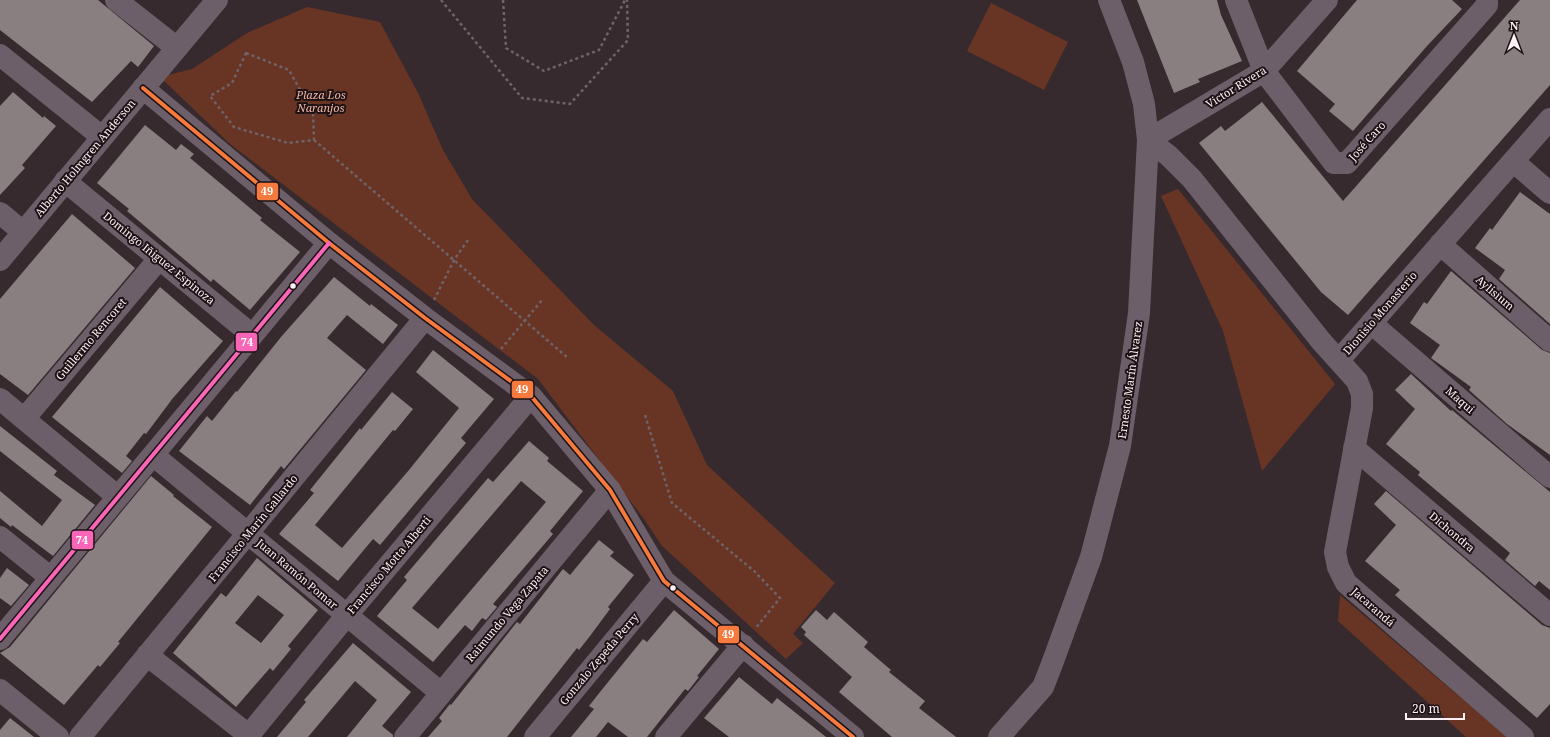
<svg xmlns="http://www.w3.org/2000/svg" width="1550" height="737" font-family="'Noto Serif',serif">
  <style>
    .green { fill: #683423 }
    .building { fill: #8a7f80; fill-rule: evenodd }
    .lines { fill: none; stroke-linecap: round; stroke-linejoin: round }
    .path { stroke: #6f636a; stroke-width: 2.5; stroke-dasharray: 3 3; stroke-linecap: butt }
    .minor { stroke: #6c5f69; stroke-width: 22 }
    .bus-1-casing { stroke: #1c1215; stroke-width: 7 }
    .bus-2-casing { stroke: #1c1215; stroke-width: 7 }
    .bus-1 { stroke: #f6793e; stroke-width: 4 }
    .bus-2 { stroke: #fa66b7; stroke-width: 4 }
    .bus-dot { fill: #fff0f5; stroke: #1c1215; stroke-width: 1.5 }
    .labels { text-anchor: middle; stroke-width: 4; stroke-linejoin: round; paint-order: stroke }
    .street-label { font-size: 11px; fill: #fff0f5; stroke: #1c1215 }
    .park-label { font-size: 11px; font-style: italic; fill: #f2b5a0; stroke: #1c1215 }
    .line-badge { stroke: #1c1215; stroke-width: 1.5 }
    .badge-label { font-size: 11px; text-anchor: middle; font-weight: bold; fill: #fff }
  </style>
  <rect width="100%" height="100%" fill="#362a2e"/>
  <path class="green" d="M991,3L1068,42L1044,90L967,51Z
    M307,7L380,22L419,95L443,150L472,199L594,325L673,391L707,465L835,583L793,634L803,643L786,659L662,546L644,519L538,379L230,144L160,77L192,69L247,33Z
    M1178,189L1335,384L1262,471L1223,331L1161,196Z
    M1340,595L1507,737H1466L1338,621Z"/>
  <path class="building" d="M0,0H98L154,46L138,67L131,61L92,102L0,30Z
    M1137,0H1217L1221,15L1242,61L1198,79L1200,82L1174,93Z
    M1357,0H1452L1462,9L1427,46L1353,131L1329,111L1335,104L1297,71Z
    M1520,0H1550V85L1348,315L1321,292L1199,143L1221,126L1225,131L1262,102L1343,201Z
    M13,92L43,118L44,116L56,126L22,165L25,168L0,195V106Z
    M145,125L176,150L181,144L194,154L190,158L262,218L260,220L300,252L250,310L213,279L211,282L127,211L129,209L97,183Z
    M1520,192L1550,214V324L1499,279L1505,270L1475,248L1490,228L1492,230Z
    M72,214L135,268L28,395L0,374V299Z
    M1451,271L1542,350L1550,353V455L1507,424L1469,390L1471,387L1431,358L1440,345L1410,323L1424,302L1427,304Z
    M334,277L370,306L371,304L398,325L383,344L347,315L327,338L366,370L284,469L281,466L250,505L179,451L207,416L212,421L236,391L237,392L281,337Z
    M160,287L223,341L173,398L146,434L144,433L126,456L132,461L122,473L52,417Z
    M433,350L494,399L461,438L466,443L380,545L373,539L338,581L279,534L314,493L310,490L360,428L361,430L392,392L413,409L395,431L393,430L315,525L342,548L409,470L459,408L416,372Z
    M1411,374L1451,411L1452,410L1550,492V590L1539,581L1535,586L1505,560L1510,553L1418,475L1420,472L1386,444L1415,409L1395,390Z
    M0,426L57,471L54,475L95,505L53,556L12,525L11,527L0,518V491L42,526L62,500L0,451Z
    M529,441L549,458L547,461L583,491L550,531L553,534L493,604L497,607L486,620L482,618L472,631L465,625L433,662L377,616L407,580L404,577L488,478L493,482ZM521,481L546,502L438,629L412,608Z
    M151,476L174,495L173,496L212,527L118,642L120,643L100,667L98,665L64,705L0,653L10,647Z
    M1386,491L1542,625L1550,628V704L1537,718L1395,595L1400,590L1365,561L1396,525L1374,504Z
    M599,540L614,552L610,556L634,575L608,607L610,609L590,636L579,650L577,648L507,737H428L442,721L439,718L450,704L451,705L517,622L520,624L563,569L570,575Z
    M257,558L318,610L288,646L291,649L273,671L270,668L236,707L173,653L221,593L226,597ZM258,595L284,615L261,643L235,623Z
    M7,568L29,585L11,606L0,598V578Z
    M674,610L719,649L697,676L699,677L688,691L685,689L647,737H628L608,722L596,737H571L594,709L589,706L600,692L643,639L647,642Z
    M816,610L827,620L834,612L868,642L864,647L891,670L889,672L925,701L919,708L956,737H892L839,692L852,677L804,635L806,632L801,627Z
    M353,643L411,692L382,726L393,735V737H347L377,700L355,681L308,737H277L306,702L304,700Z
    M739,677L772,704L777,698L826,737H729L704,718Z
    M10,718L34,737H0V730Z"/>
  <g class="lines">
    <path class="path" d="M441,0L522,98L570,104L628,40L627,0
      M503,0L506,48L544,71L599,50L625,0
      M246,53L289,70L313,113L314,140L288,143L234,127L210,96L232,83Z
      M314,140L568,358
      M434,300L454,260L468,240
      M501,349L543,299
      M645,415L672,503L754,571L780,598L755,629"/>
    <path class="minor" d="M116,0L177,48
      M1236,0L1264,71L1334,163H1347L1487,5V0
      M1327,0L1264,71L1148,140L1169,156L1192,179L1321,341L1357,381L1362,394V408L1335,552L1338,567L1346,583L1523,737
      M0,55L102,137
      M143,88L329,243L425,318L531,396L610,490L664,581L853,737
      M1514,162L1550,193
      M65,181L252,335
      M0,213L23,232
      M1440,244L1550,341
      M0,260L217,0
      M1371,323L1550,477
      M1339,360L1550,119
      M0,399L118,497
      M24,419L159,259
      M1354,448L1550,615
      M153,455L441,693
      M0,537L51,578
      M0,639L329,243
      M147,655L251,737
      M0,690L58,737
      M249,735L347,615L531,396
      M80,737L425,318
      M405,737L610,490
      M535,737L664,581
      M666,737L743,645
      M999,737L1043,687L1052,664L1091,557L1120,446L1139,313L1148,140L1144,104L1133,62L1109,0"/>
    <defs>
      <path id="bus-1" d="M143,88L329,243L425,318L531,396L610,490L664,581L853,737"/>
      <path id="bus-2" d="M0,639L329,243"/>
    </defs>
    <use href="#bus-1" class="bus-1-casing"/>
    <use href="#bus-2" class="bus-2-casing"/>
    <use href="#bus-1" class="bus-1"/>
    <use href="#bus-2" class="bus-2"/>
  </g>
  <g class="bus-dot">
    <circle cx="293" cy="286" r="3.5"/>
    <circle cx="673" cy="588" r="3.5"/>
  </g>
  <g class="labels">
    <g class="street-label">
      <text transform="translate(1236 87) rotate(-32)" y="4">Victor Rivera</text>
      <text transform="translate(1367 141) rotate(-48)" y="4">José Caro</text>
      <text transform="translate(85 158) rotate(-50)" y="4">Alberto Holmgren Anderson</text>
      <text transform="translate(159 258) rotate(39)" y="4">Domingo Iñiguez Espinoza</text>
      <text transform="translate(1495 293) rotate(41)" y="4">Aylisium</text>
      <text transform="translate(1380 313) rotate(-49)" y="4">Dionisio Monasterio</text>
      <text transform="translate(91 339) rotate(-50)" y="4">Guillermo Rencoret</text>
      <text transform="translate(1130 380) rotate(-82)" y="4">Ernesto Marín Álvarez</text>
      <text transform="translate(1460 400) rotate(41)" y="4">Maqui</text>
      <text transform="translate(253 528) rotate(-51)" y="4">Francisco Marín Gallardo</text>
      <text transform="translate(1452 532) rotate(40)" y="4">Dichondra</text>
      <text transform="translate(389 565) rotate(-50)" y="4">Francisco Motta Alberti</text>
      <text transform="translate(297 574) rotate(40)" y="4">Juan Ramón Pomar</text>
      <text transform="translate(1373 607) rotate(41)" y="4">Jacarandá</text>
      <text transform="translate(507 614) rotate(-50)" y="4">Raimundo Vega Zapata</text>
      <text transform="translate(599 659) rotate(-50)" y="4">Gonzalo Zepeda Perry</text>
    </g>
    <g class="park-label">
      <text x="321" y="99">Plaza Los<tspan x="321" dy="13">Naranjos</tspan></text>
    </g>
  </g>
  <g class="line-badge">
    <rect x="256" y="182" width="23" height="19" rx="4" fill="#f6793e"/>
    <rect x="235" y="332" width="23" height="20" rx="4" fill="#fa66b7"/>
    <rect x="511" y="380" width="23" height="19" rx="4" fill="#f6793e"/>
    <rect x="71" y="530" width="23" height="20" rx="4" fill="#fa66b7"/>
    <rect x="717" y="625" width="23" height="19" rx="4" fill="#f6793e"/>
  </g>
  <g class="badge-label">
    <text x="267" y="195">49</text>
    <text x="247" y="346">74</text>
    <text x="522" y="393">49</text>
    <text x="82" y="544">74</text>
    <text x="728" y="638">49</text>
  </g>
  <g transform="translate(1514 36)" stroke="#1c1215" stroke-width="3" paint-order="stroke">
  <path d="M0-3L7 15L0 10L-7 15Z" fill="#fff0f5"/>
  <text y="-6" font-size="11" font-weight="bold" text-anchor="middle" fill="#fff0f5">N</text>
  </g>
  <path d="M1406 713v6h58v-6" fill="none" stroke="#fff0f5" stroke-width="2"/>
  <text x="1412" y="713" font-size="12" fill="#fff0f5" stroke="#1c1215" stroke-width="3" paint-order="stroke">20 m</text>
</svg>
